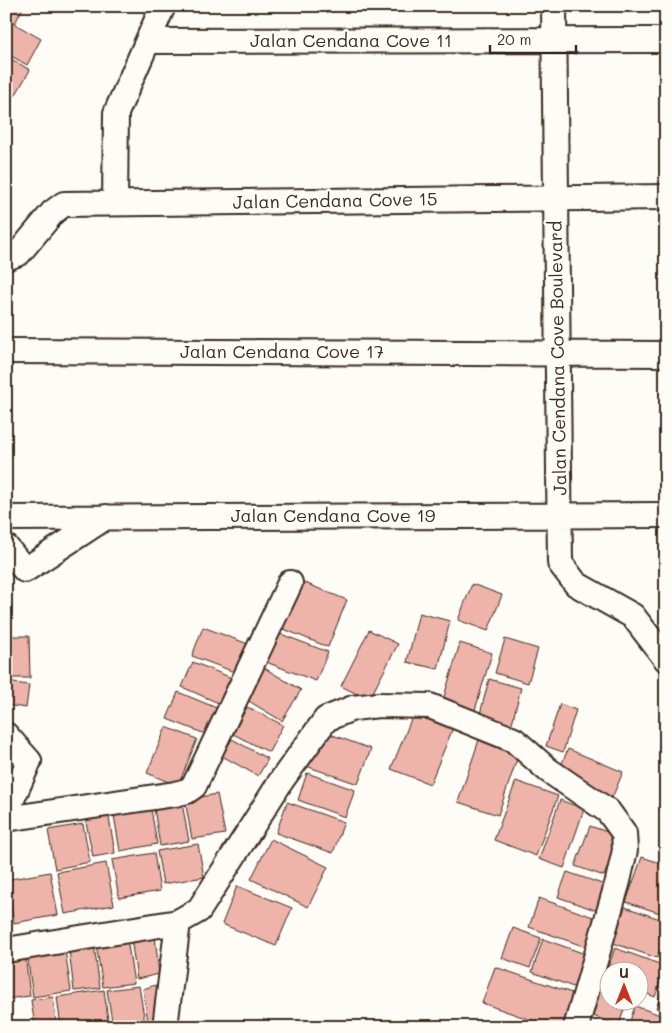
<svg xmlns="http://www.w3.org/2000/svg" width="672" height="1033" font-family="Mali,sans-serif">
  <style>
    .building { fill: #eeb3a9; stroke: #3b2a1e }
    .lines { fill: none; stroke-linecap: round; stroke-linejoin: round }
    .minor-casing { stroke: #3b2a1e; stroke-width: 28 }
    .minor { stroke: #fdfcf7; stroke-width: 24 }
    .labels { text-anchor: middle; stroke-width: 5; stroke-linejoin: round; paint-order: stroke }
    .street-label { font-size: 18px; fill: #3b2a1e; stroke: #fdfcf7 }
  </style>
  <rect width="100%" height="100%" fill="#fdfcf7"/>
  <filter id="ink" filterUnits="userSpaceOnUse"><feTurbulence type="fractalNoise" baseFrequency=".02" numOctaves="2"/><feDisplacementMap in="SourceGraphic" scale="10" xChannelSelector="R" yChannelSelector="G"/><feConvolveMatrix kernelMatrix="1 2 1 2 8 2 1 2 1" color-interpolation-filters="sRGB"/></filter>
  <g filter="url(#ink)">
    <path class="building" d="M6,6H24L15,23L6,18Z
      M6,19L41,39L27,65L6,53Z
      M6,56L30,70L15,96L6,91Z
      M300,581L347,600L328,647L281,628Z
      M472,584L502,595L488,631L458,620Z
      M419,613L450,621L438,669L407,662Z
      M203,627L248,644L237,673L192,656Z
      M369,630L398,644L369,700L341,686Z
      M278,633L328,652L316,681L266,662Z
      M6,636H29L30,678H6Z
      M505,639L538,649L528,683L495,673Z
      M460,643L492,653L475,710L443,700Z
      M193,662L234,679L223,705L182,687Z
      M261,666L301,690L282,721L242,697Z
      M489,679L521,688L511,727L479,718Z
      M6,682L29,685L26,708L6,705Z
      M178,692L219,709L208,735L167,719Z
      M560,704L576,710L563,752L546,746Z
      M247,707L283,725L269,752L233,734Z
      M414,712L453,728L430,784L391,769Z
      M166,727L197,739L178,786L147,773Z
      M319,730L371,749L358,784L306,766Z
      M481,734L521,747L498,815L458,802Z
      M232,739L268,759L258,776L222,756Z
      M568,749L623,772L612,798L557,775Z
      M307,773L355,790L345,817L298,800Z
      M516,781L558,796L536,856L494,840Z
      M217,794L225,834L192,839L185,800Z
      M560,800L584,809L564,868L539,859Z
      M287,802L344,822L333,853L276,833Z
      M182,803L189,841L160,846L154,808Z
      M151,809L157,844L120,851L114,815Z
      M108,812L115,853L93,857L85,817Z
      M83,824L90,862L55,869L48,830Z
      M590,826L619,836L604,876L575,866Z
      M271,839L328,867L308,907L251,879Z
      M198,844L204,877L163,884L157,851Z
      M154,853L160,891L119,898L112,860Z
      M642,857L666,865V915L626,902Z
      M106,863L114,905L65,914L57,872Z
      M50,872L58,915L14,923L6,880Z
      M567,872L608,886L598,911L558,897Z
      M237,886L292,908L276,946L222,924Z
      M539,898L596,918L586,947L529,927Z
      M625,907L666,921V934L657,958L613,943Z
      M513,928L541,938L530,968L502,958Z
      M155,935L159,974L137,979L131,939Z
      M127,939L134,983L103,987L96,944Z
      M543,939L588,955L576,988L532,972Z
      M94,946L100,988L74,991L69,950Z
      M615,948L665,966L655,997L640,991V970H610V981L604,979Z
      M65,950L71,991L33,997L27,955Z
      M25,954L30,996L6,999V957Z
      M495,967L575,994L563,1027H551L482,1003Z
      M599,980L610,984V1000H627L619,1025L587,1014Z
      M159,984L163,1017L148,1022L143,989Z
      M139,986L145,1023L113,1027L107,990Z
      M104,990L109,1027H61L57,997Z
      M662,990L666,992V1011L656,1008Z
      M53,997L57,1027H35L31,1000Z
      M635,1006L666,1017V1027H628Z"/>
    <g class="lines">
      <defs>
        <path id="minor" d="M554,6L560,563L576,584L633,616L666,659
          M148,41L666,40
          M115,203L116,113L163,6
          M6,258L19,253L53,212L64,204L666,197
          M6,351L666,354
          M6,518L666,515
          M6,547L25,570L106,517
          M6,735L29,761L6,813
          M6,819L175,794L187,791L194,786L290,583
          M6,950L178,922L199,910L281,781L326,719L353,708L379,705L430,706L514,740L548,770L608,811L624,833L625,850L618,881L576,1027
          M165,1027L178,922"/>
      </defs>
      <use href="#minor" class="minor-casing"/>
      <use href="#minor" class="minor"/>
    </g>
  </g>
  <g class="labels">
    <g class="street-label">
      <text x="351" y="47">Jalan Cendana Cove 11</text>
      <text transform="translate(335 201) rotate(-1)" y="6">Jalan Cendana Cove 15</text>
      <text x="282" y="358">Jalan Cendana Cove 17</text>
      <text transform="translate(558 358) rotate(-91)" y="6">Jalan Cendana Cove Boulevard</text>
      <text x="333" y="522">Jalan Cendana Cove 19</text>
    </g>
  </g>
  <rect width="672" height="1033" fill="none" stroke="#fdfcf7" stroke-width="25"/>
  <rect x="12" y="12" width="647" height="1008" fill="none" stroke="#3b2a1e" stroke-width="2" filter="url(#ink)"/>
  <g transform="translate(624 986)"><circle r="24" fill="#fdfcf7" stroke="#afa8a0"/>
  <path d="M0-4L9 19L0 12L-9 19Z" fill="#c8321e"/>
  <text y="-8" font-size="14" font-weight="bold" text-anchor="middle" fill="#3b2a1e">U</text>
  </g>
  <path d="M490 45v8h86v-8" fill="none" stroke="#3b2a1e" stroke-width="2.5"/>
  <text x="497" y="45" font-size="15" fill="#3b2a1e" stroke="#fdfcf7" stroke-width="4" paint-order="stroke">20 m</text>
</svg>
